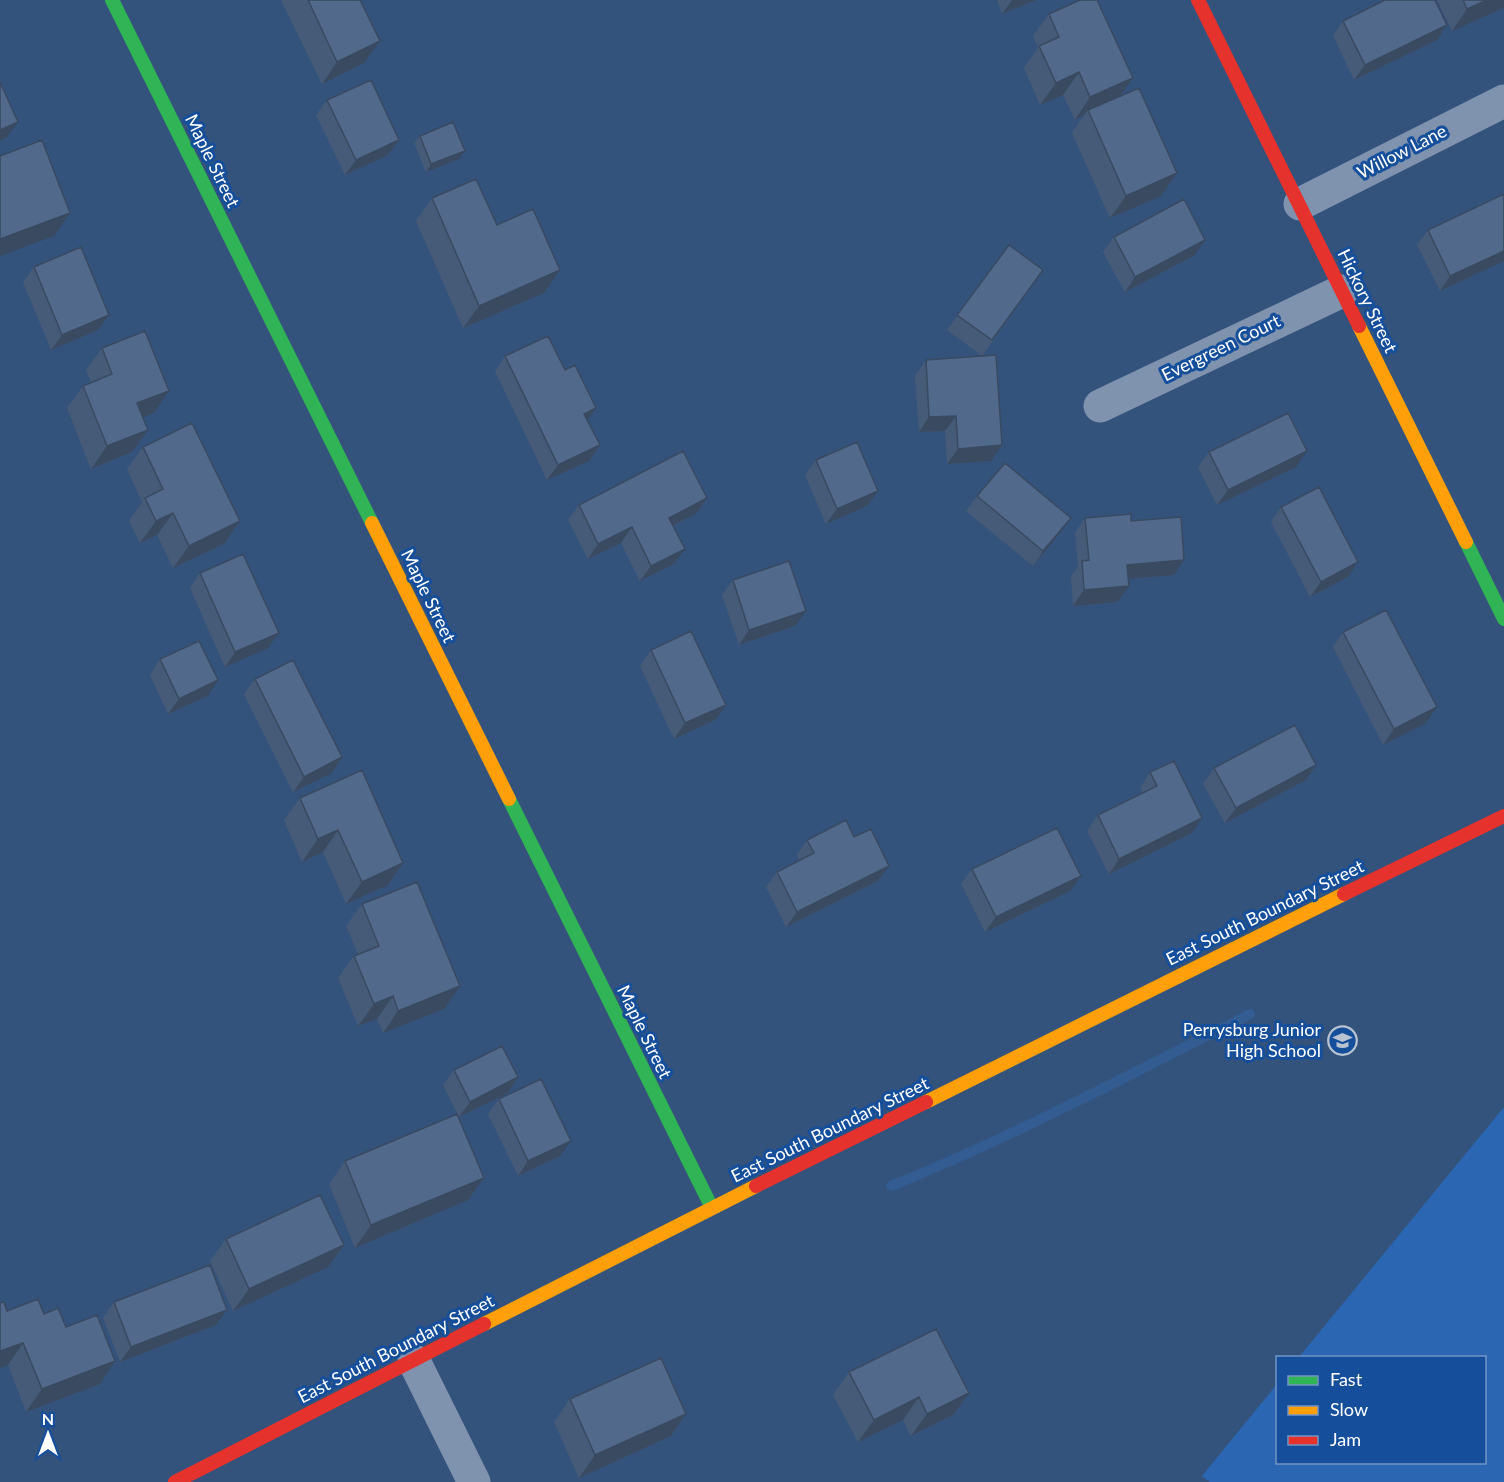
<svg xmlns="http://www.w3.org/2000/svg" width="1504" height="1482" font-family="Lato,sans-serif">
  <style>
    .green { fill: #2a66b1 }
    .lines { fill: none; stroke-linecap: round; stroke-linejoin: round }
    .stream { stroke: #325c92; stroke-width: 10 }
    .street { stroke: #7f93ae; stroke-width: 33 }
    .fast { stroke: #30b455; stroke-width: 14 }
    .slow { stroke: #ff9f0a; stroke-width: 14 }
    .jam { stroke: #e5322d; stroke-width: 14 }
    .wall { fill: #465b78 }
    .shaded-wall { fill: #394a61 }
    .building { fill: #516a8b; stroke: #394a61; stroke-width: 1.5 }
    .labels { text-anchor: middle; stroke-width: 6; stroke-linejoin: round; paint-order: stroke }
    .street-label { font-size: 18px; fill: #fff; stroke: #154f9b }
    .poi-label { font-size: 18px; fill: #fff; stroke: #154f9b; text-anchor: end }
  </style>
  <rect width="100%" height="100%" fill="#34537c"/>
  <path class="green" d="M1504,1107V1482H1210L1202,1476L1277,1384L1278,1462H1484V1358L1299,1357Z"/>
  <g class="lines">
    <path class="stream" d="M891,1186C1014,1136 1132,1074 1250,1014"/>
    <path class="street" d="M1300,204L1504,101
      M1100,406L1342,291
      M414,1361L474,1482"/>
    <path class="fast" d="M112,0L372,523
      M1466,542L1504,619
      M509,799L712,1208"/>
    <path class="slow" d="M1359,326L1466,542
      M372,523L509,799
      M926,1102L1344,894
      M484,1324L756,1186"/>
    <path class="jam" d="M1198,0L1359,326
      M1344,894L1504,816
      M756,1186L926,1102
      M175,1482L484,1324"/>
  </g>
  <path class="wall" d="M281,0H360L364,63L322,84Z
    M997,0H1036L1002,14Z
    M1437,0H1504L1452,31Z
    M1049,14L1133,78L1120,96L1161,196L1110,218L1072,133L1084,115L1075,120L1063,95L1040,105L1024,68L1038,48L1033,36Z
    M1343,21L1447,25L1437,40L1354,80L1333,36Z
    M327,100L399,140L388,155L345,175L316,115Z
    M420,136L459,159L426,172L414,143Z
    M432,198L497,225L560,270L544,293L463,328L416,221Z
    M1428,230L1504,261L1440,291L1417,245Z
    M1114,237L1195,255L1125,292L1103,252Z
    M1009,245L1043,270L982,356L947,330Z
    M34,267L109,315L98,330L51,350L23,282Z
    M102,348L169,391L154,413L143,417L148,430L132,452L91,469L67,408L83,386L91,382L86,370Z
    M505,356L600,445L589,461L547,480L495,371Z
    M926,360L991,461L947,464L945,431L919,432L915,376Z
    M143,447L240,521L224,544L173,568L157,535L140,543L129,521L142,502L127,469Z
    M1209,452L1296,467L1217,505L1198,467Z
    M816,460L878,491L867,506L826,524L805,475Z
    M977,496L1060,533L1033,566L966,511Z
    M707,498L697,513L673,526L674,564L640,581L621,543L588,559L568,520L579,505Z
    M1281,507L1348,577L1310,597L1271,522Z
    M1085,518L1131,521L1174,575L1128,579L1118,602L1073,606L1071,576L1078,567L1075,533Z
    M200,573L268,648L225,667L190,588Z
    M733,580L795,626L739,645L722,595Z
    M1343,632L1426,723L1383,745L1333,647Z
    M651,650L715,720L674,739L640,666Z
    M160,659L208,696L168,714L150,675Z
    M255,679L332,773L293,792L244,694Z
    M1316,765L1306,780L1225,823L1203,784L1214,768Z
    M1150,772L1192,833L1109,874L1087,831L1098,815L1142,793L1140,788Z
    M300,798L403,863L388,885L346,904L323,852L302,862L284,820Z
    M854,837L878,881L786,927L766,887L777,872L799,860L797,855L807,840Z
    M972,869L1070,891L985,932L961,884Z
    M362,904L460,986L444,1009L383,1033L377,1019L358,1026L338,978L354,956L358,954L346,926Z
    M454,1070L518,1077L508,1093L459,1117L443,1085Z
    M499,1099L560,1156L518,1176L488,1114Z
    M345,1161L484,1178L468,1200L355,1248L329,1184Z
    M226,1239L344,1245L328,1267L233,1311L210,1261Z
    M114,1302L216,1325L120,1362L103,1318Z
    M0,1303L7,1311L44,1314L66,1327L115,1361L100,1384L26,1412L8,1365L0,1368Z
    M849,1372L969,1393L953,1415L911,1436L903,1420L858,1442L833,1395Z
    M570,1399L686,1414L671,1436L579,1478L554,1422Z"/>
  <path class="shaded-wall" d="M1012,0H1036L1002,14Z
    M1487,0H1504V8L1452,31L1467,9Z
    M1447,25L1437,40L1354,80L1365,65Z
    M380,41L364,63L322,84L337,62Z
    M1079,72L1063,95L1040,105L1056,83Z
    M1133,78L1117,100L1088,110L1084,115L1075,120L1090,97Z
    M18,122L7,137L0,141V130Z
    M399,140L388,155L345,175L356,160Z
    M465,151L459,159L426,172L431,164Z
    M1177,173L1161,196L1110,218L1126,196Z
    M70,213L54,236L0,256V239Z
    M1205,240L1195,255L1125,292L1135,277Z
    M1504,251V261L1440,291L1450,276Z
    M560,270L544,293L463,328L479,306Z
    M109,315L98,330L51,350L62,335Z
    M169,391L154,413L122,426L137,403Z
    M596,408L585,424L584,414Z
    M956,416L945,431L919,432L929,417Z
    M148,430L132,452L91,469L107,446Z
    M600,445L589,461L547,480L558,465Z
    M1002,445L991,461L947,464L958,449Z
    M1307,451L1296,467L1217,505L1228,490Z
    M878,491L867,506L826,524L837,509Z
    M707,498L697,513L658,533L669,518Z
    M173,513L157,535L140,543L156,521Z
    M1071,518L1060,533L1033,566L1043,551Z
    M240,521L224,544L173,568L189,546Z
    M632,527L621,543L588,559L598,544Z
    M685,549L674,564L640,581L651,566Z
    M1184,560L1174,575L1116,580L1127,565Z
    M1358,562L1348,577L1310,597L1321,582Z
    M1129,586L1118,602L1073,606L1084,590Z
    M806,611L795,626L739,645L749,630Z
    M279,633L268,648L225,667L235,652Z
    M218,680L208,696L168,714L179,699Z
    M726,705L715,720L674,739L685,723Z
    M1437,707L1426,723L1383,745L1394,729Z
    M342,757L332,773L293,792L304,777Z
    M1316,765L1306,780L1225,823L1236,808Z
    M1202,818L1192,833L1109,874L1119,859Z
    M338,830L323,852L302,862L318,839Z
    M403,863L388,885L346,904L362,882Z
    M889,866L878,881L786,927L797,912Z
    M1081,876L1070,891L985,932L996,917Z
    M460,986L444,1009L383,1033L398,1011Z
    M393,996L377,1019L358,1026L374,1004Z
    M518,1077L508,1093L459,1117L470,1102Z
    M571,1141L560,1156L518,1176L528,1161Z
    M484,1178L468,1200L355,1248L371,1225Z
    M344,1245L328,1267L233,1311L249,1289Z
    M227,1310L216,1325L120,1362L131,1347Z
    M23,1343L8,1365L0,1368V1351Z
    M115,1361L100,1384L26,1412L42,1389Z
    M969,1393L953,1415L911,1436L927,1414Z
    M919,1397L903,1420L858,1442L874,1420Z
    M686,1414L671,1436L579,1478L595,1455Z"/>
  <path class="building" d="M308,0H360L380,41L337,62Z
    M1080,0H1097L1133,78L1090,97L1079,72L1056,83L1039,46L1059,37L1049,14Z
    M1385,0H1435L1447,25L1365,65L1343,21Z
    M1463,0H1487L1467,9Z
    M371,80L399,140L356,160L327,100Z
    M0,82L18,122L0,130Z
    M1139,88L1177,173L1126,196L1088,110Z
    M453,122L465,151L431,164L420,136Z
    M42,140L70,213L0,239V156Z
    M476,179L497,225L533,209L560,270L479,306L432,198Z
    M1504,194V251L1450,276L1428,230Z
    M1184,199L1205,240L1135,277L1114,237Z
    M1009,245L1043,270L992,340L957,315Z
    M81,247L109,315L62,335L34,267Z
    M145,331L169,391L137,403L148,430L107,446L83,386L112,374L102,348Z
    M548,336L565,370L575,365L596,408L584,414L600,445L558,465L505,356Z
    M996,355L1002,445L958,449L956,416L929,417L926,360Z
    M1288,413L1307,451L1228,490L1209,452Z
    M192,423L240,521L189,546L173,513L156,521L145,498L163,489L143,447Z
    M857,442L878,491L837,509L816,460Z
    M683,451L707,498L669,518L685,549L651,566L632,527L598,544L579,505Z
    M1005,463L1071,518L1043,551L977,496Z
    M1319,487L1358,562L1321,582L1281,507Z
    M1131,514V521L1181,517L1184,560L1127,565L1129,586L1084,590L1082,561L1089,560L1085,518Z
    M243,554L279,633L235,652L200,573Z
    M789,561L806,611L749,630L733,580Z
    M1386,610L1437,707L1394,729L1343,632Z
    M691,631L726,705L685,723L651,650Z
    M199,641L218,680L179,699L160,659Z
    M293,660L342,757L304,777L255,679Z
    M1295,725L1316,765L1236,808L1214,768Z
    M1174,761L1202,818L1119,859L1098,815L1157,786L1150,772Z
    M362,770L403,863L362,882L338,830L318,839L300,798Z
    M846,820L854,837L871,829L889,866L797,912L777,872L814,853L807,840Z
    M1057,828L1081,876L996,917L972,869Z
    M417,882L460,986L398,1011L393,996L374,1004L354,956L379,946L362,904Z
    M502,1046L518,1077L470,1102L454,1070Z
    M541,1079L571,1141L528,1161L499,1099Z
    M457,1114L484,1178L371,1225L345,1161Z
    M320,1195L344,1245L249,1289L226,1239Z
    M210,1265L227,1310L131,1347L114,1302Z
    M38,1299L44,1314L58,1308L66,1327L97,1315L115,1361L42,1389L23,1343L0,1351V1303L4,1302L7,1311Z
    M936,1329L969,1393L927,1414L919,1397L874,1420L849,1372Z
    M661,1358L686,1414L595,1455L570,1399Z"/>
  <defs>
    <symbol id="school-ring" viewBox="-11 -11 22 22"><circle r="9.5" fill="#154f9b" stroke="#b8c3d1" stroke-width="1.5"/><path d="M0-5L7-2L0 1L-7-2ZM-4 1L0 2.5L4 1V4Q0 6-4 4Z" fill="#b8c3d1"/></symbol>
  </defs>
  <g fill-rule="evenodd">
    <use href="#school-ring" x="1326" y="1024" width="33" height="33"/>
  </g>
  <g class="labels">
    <g class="street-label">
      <text transform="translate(1402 152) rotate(-27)" y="6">Willow Lane</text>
      <text transform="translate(212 161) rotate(64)" y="6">Maple Street</text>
      <text transform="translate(1367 301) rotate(64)" y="6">Hickory Street</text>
      <text transform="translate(1221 348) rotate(-26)" y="6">Evergreen Court</text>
      <text transform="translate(428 596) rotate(64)" y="6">Maple Street</text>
      <text transform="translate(1265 913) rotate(-26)" y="6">East South Boundary Street</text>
      <text transform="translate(644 1032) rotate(64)" y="6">Maple Street</text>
      <text transform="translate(830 1130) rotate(-26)" y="6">East South Boundary Street</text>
      <text transform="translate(396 1349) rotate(-27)" y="6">East South Boundary Street</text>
    </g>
    <g class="poi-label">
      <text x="1321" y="1036">Perrysburg Junior<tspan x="1321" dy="21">High School</tspan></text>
    </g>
  </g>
  <rect x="1276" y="1356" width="210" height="108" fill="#154f9b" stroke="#7395c3" stroke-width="1.5"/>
  <rect x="1288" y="1376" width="30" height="9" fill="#30b455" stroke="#7395c3" stroke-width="1.5"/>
  <text x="1330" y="1386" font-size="18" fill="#ffffff">Fast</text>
  <rect x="1288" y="1406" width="30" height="9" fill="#ff9f0a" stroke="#7395c3" stroke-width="1.5"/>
  <text x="1330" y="1416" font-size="18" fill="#ffffff">Slow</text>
  <rect x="1288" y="1436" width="30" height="9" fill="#e5322d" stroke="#7395c3" stroke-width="1.5"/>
  <text x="1330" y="1446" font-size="18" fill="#ffffff">Jam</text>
  <g transform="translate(48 1434)" stroke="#154f9b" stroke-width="4.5" paint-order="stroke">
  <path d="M0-4.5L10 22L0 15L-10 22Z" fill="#ffffff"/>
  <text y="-9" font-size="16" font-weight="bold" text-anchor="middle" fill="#ffffff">N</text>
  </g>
</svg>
